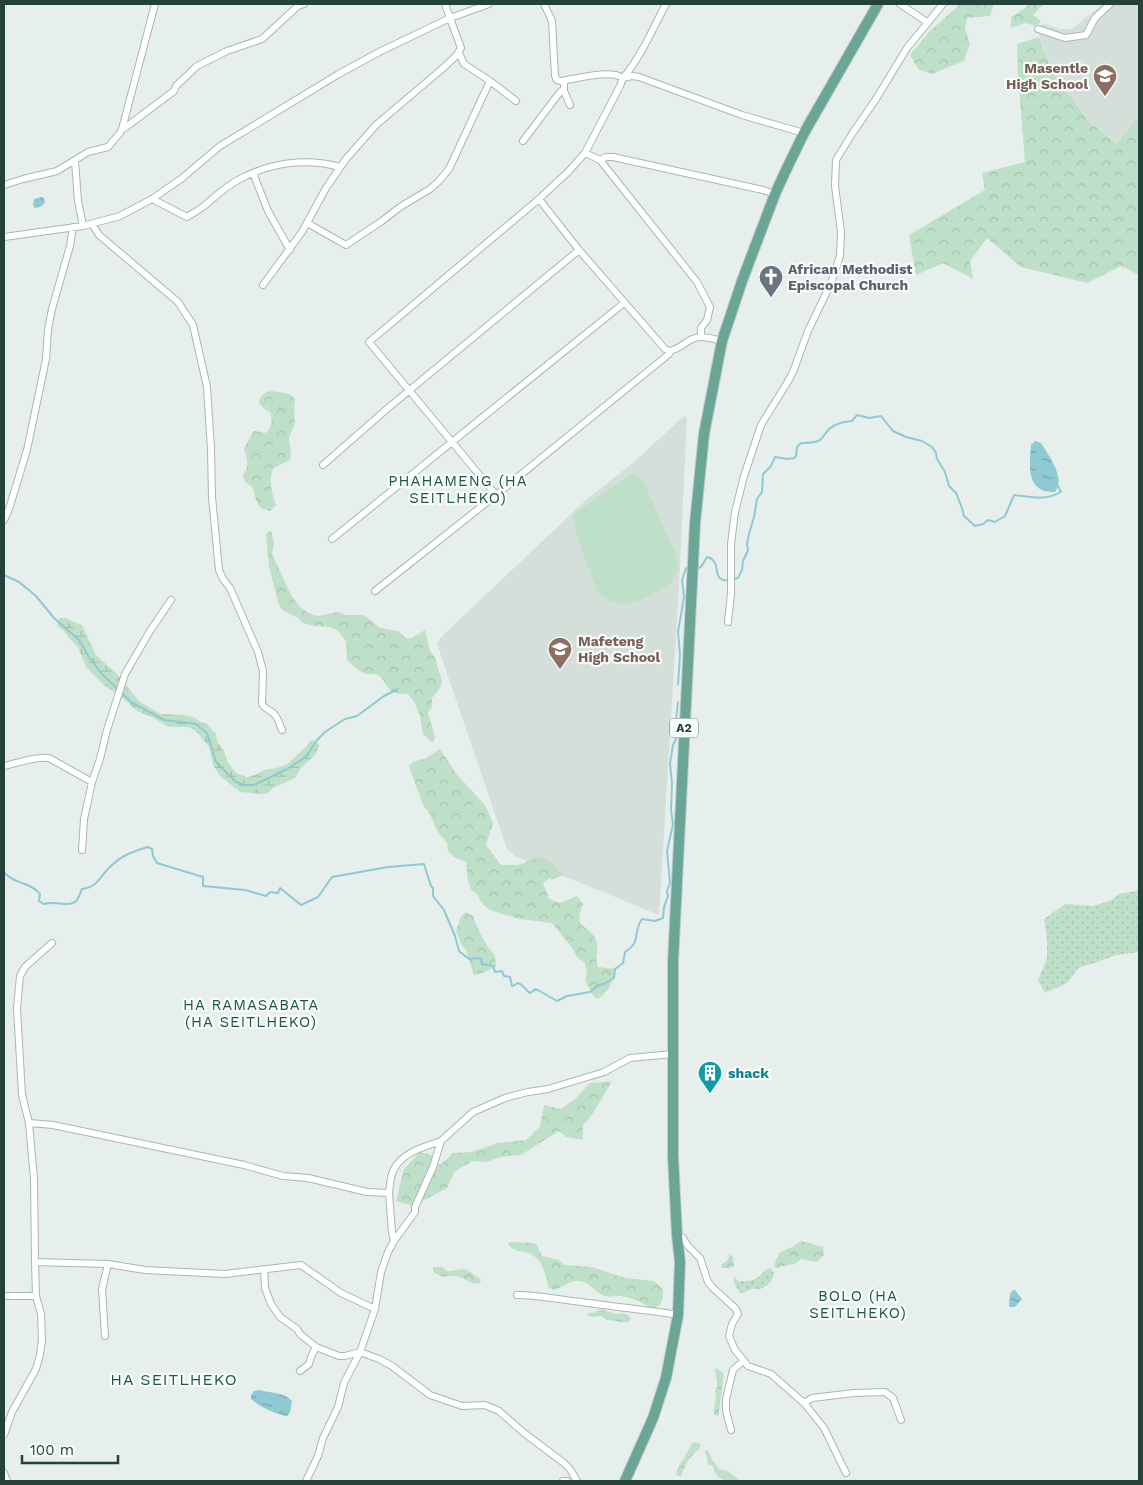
<svg xmlns="http://www.w3.org/2000/svg" width="1143" height="1485" font-family="'Work Sans',sans-serif">
  <style>
    .built { fill: #d4dfda }
    .grass { fill: url(#grass-dots) }
    .forest { fill: url(#forest-crowns) }
    .wetland { fill: url(#wetland-marsh) }
    .garden { fill: #bfe0c8 }
    .water { fill: url(#water-ripples) }
    .lines { fill: none; stroke-linecap: round; stroke-linejoin: round }
    .stream { stroke: #8ec9d4; stroke-width: 2 }
    .street-casing { stroke: #a8b8b2; stroke-width: 8 }
    .primary-casing { stroke: #c2cac8; stroke-width: 12 }
    .street { stroke: #fff; stroke-width: 6 }
    .primary { stroke: #6aa596; stroke-width: 10 }
    .labels { text-anchor: middle; stroke-width: 4.5; stroke-linejoin: round; paint-order: stroke }
    .shield { fill: #f7fbf9; stroke: #637a73; stroke-width: 1 }
    .shield-label { font-size: 12px; font-weight: bold; fill: #24423a }
    .education-label { font-size: 14px; font-weight: bold; fill: #785e54; stroke: #f7fbf9; text-anchor: end }
    .worship-label { font-size: 14px; font-weight: bold; fill: #5b616d; stroke: #f7fbf9; text-anchor: start }
    .culture-label { font-size: 14px; font-weight: bold; fill: #0d838f; stroke: #f7fbf9; text-anchor: start }
    .neighbourhood-label { font-size: 15px; letter-spacing: 1px; fill: #1f5548; stroke: #f7fbf9 }
    .quarter-label { font-size: 16px; letter-spacing: 1px; fill: #1f5548; stroke: #f7fbf9 }
  </style>
  <defs>
    <pattern id="grass-dots" width="8" height="8" patternUnits="userSpaceOnUse" patternTransform="scale(1.25)"><rect width="8" height="8" fill="#bfe0c8"/><path d="M2 2h.1M6 6h.1" fill="none" stroke="#a4c1ad" stroke-width="1.8" stroke-linecap="round"/></pattern>
    <pattern id="forest-crowns" width="20" height="18" patternUnits="userSpaceOnUse" patternTransform="scale(1.25)"><rect width="20" height="18" fill="#bfe0c8"/><path d="M2 6a3 3 0 1 1 6 0M12 15a3 3 0 1 1 6 0" fill="none" stroke="#a4c1ad"/></pattern>
    <pattern id="wetland-marsh" width="20" height="14" patternUnits="userSpaceOnUse" patternTransform="scale(1.25)"><rect width="20" height="14" fill="#bfe0c8"/><path d="M1 5h8M5 5V1M11 12h8M15 12V8" fill="none" stroke="#a4c1ad"/></pattern>
    <pattern id="water-ripples" width="26" height="14" patternUnits="userSpaceOnUse" patternTransform="scale(1.25)"><rect width="26" height="14" fill="#8ec9d4"/><path d="M2 4q2-2 4 0t4 0M15 11q2-2 4 0t4 0" fill="none" stroke="#74a5ad"/></pattern>
  </defs>
  <rect width="100%" height="100%" fill="#e6efeb"/>
  <path class="built" d="M1103,4H1139V153L1118,144L1089,122L1053,73L1036,26L1046,24L1060,29H1072Z
    M684,416L687,417L679,586L659,915L515,856L507,849L437,644L441,637L586,500L634,462Z"/>
  <path class="grass" d="M1139,888V952L1117,955L1079,968L1067,983L1045,993L1038,980L1047,959V940L1044,919L1065,904L1093,906L1112,900L1119,894L1136,891Z
    M771,1268L774,1274C773,1281 767,1287 760,1289C758,1290 755,1288 752,1289C747,1290 745,1293 740,1293L734,1283V1276L738,1281C750,1282 758,1280 765,1270Z"/>
  <path class="forest" d="M960,4H994L990,16L967,18L965,28L970,44L964,61L941,70L933,74L919,70L910,55L929,32Z
    M1028,4H1044L1033,15L1041,21L1036,26L1025,23L1011,28V17L1025,8Z
    M1039,37L1053,73L1089,122L1117,144L1139,116V275L1121,266L1087,283L1021,267L987,238L970,261L973,279L943,263L916,275L909,235L985,190L982,173L1025,162L1018,75L1017,44Z
    M272,391L290,394L295,399L294,409L295,424L289,437L291,458L288,461L273,468C269,482 271,491 276,505L270,511L261,508C259,506 257,503 256,500C253,490 256,489 245,482L243,475C251,464 246,459 244,448L254,431L266,433C272,426 273,421 270,412L263,408L259,403C260,395 264,392 272,391Z
    M271,531L274,544L272,554L291,595L299,606L310,614L318,616L338,612L346,615H364L380,628L398,631L405,637L410,639L425,630L430,651L435,658L442,681L440,688L432,698V707L428,713L435,737L433,743L423,734L420,716L415,703L408,694C381,695 390,679 375,674C372,673 371,675 367,674C360,673 353,665 347,660L346,641L338,631L330,627L315,626L303,623L298,618L282,610L278,602L269,566L266,534Z
    M440,749L457,775L485,805L493,823L486,845L501,865H519L540,856L553,864L563,875L552,880L550,878L543,883L549,899L561,903L577,896L583,904C572,931 588,922 596,940C600,949 594,959 598,967L615,969C613,982 609,991 598,999L594,997L585,980L587,972L585,963L577,957L572,948L552,923L519,919L490,910L481,902L477,894L471,890L468,881L466,862L454,857L448,851L447,843L437,831L430,814L423,805L409,766L413,762L426,758Z
    M466,912L473,916C479,931 484,944 495,955L496,967L482,973L474,975L466,950L461,944L456,931L461,916Z
    M612,1081L594,1112L583,1126V1140L566,1137L559,1131L521,1155L501,1157L486,1162L472,1161L454,1172L447,1188L413,1206L396,1201L404,1169L420,1152L432,1155L440,1165L453,1153L472,1152L498,1143L526,1140L540,1127L544,1105L561,1109L576,1098L590,1083Z
    M801,1241L823,1247L824,1255L817,1262L801,1259L795,1264L788,1265L776,1268L774,1266L779,1253L794,1246Z
    M511,1242L533,1243L537,1245L542,1256L559,1260L564,1265L592,1267L625,1278L654,1281L663,1289V1298L660,1305L654,1309C643,1304 633,1297 621,1296C614,1296 609,1298 602,1295C594,1291 589,1282 579,1281C570,1280 563,1287 554,1290L548,1287C547,1274 541,1256 526,1252C518,1251 513,1251 508,1244Z
    M730,1254L733,1257L734,1266L731,1268H721L722,1264L727,1261Z
    M433,1267H442L448,1271L465,1269C469,1271 480,1278 481,1280L480,1283L474,1284C468,1281 461,1276 454,1276C443,1276 445,1279 433,1272Z
    M600,1309C604,1310 608,1312 612,1313C620,1316 623,1309 631,1318L629,1322C621,1323 614,1320 606,1320L602,1316L592,1317L587,1315L589,1313H593Z
    M717,1368L724,1374L719,1411V1415L717,1416L714,1414V1408L716,1398L715,1391C720,1385 715,1376 715,1369Z
    M695,1442L701,1444C699,1451 695,1452 691,1457C686,1463 684,1469 681,1476L676,1475C679,1462 688,1454 692,1443Z
    M707,1450L709,1452L713,1461L719,1469L728,1471L740,1481H724C722,1477 718,1478 716,1474C714,1472 714,1469 713,1466L708,1464L706,1454L704,1453Z"/>
  <path class="wetland" d="M60,618H65L82,625L96,655L116,673L139,701L160,714L184,715L194,717L202,723L207,724L216,734L217,741L224,751L228,763L236,773L247,777L255,775L264,770L276,768L286,765L307,746L309,742L314,740L319,745L316,754L301,768L295,778L273,788L268,793L263,794L240,792L220,776L213,765L209,747L195,730L188,727H168L154,718L137,711L123,698L104,685L86,667L78,647L68,637L64,631L57,626L58,621Z"/>
  <path class="garden" d="M633,473L643,480L676,555L679,569L669,585L643,599L624,605L610,601L598,593L589,569L576,533L573,518L575,513Z"/>
  <path class="water" d="M42,197L45,200L44,204L40,207L35,208L33,205L34,199Z
    M1035,441L1041,443C1049,456 1066,478 1055,492C1032,493 1029,476 1030,458C1030,453 1031,450 1031,445Z
    M1013,1290H1015L1022,1299L1015,1307H1010L1009,1305L1010,1294Z
    M260,1390C272,1394 282,1391 292,1401L290,1412L287,1416C277,1415 259,1406 251,1399V1395L254,1391Z"/>
  <g class="lines">
    <path class="stream" d="M698,568L701,567L707,557C724,561 709,582 729,580
      M4,575L19,582L36,596L54,618L79,640L89,657L101,673L131,702L164,720L196,724L207,733L216,762L236,782L244,785H254L287,769L306,757L317,740L325,732L345,719L357,716L384,696L398,689
      M734,579L738,578L742,570L743,561L748,550L747,544L749,534L754,517L757,499L762,492L763,474L771,466L775,457L787,459L794,458L796,456L797,447L801,443C806,443 813,443 818,441C823,439 825,433 829,429C836,423 844,422 852,421L857,415L869,418L881,416L893,431L906,437L922,441L932,447L936,453L937,459L945,472L949,486L956,493L962,508L964,516L975,526L983,524L988,520L995,522L1005,516L1014,495C1032,497 1045,501 1061,492L1058,486
      M678,684L680,655L678,632L684,597L682,580L686,568
      M4,872C13,884 31,882 40,894L39,901L44,904C55,900 69,908 76,901C79,898 80,893 82,889C99,887 100,875 112,865C121,856 136,850 148,847L152,849L153,856L157,863L203,877V886L245,890L266,896L270,892L278,893L280,888L301,905L318,897L332,877L388,867L424,864L431,886L433,888V896L444,910L455,936L459,951L469,959L478,958L481,959L482,964L493,966L495,972L502,971L504,976L510,977L512,986H513L518,983C524,985 525,990 530,993L536,989L557,1001L567,996L590,992L599,985L604,984L614,978L615,969L623,963L625,952C642,942 632,933 642,919L655,921L663,918L664,907L668,896L667,891L670,883L667,851L673,824L671,810L672,783L670,763L673,745L678,735L676,719L678,702"/>
    <defs>
      <path id="street" d="M155,4L122,129L126,127L174,91L176,86L197,66L227,51L262,39L298,6L304,4
        M445,4L450,18L489,4
        M544,4L552,21L555,76L557,80L561,81C576,79 610,69 623,78L620,86L585,153L569,171L539,199L579,250L665,349L670,351C675,350 679,347 684,344C698,333 706,337 722,341
        M900,4L927,22
        M1038,29L1065,38L1086,35L1095,18L1110,4
        M623,78L632,76L639,77L742,115L804,133
        M623,78C641,57 653,28 666,4
        M490,81L516,101
        M564,81V91L570,105
        M523,141L557,96L561,91H564
        M585,153L600,160L697,282L710,307L707,320L701,328V336
        M600,160L606,157H613L763,190L775,194
        M75,161L78,201L83,226
        M253,173L268,211L290,250
        M4,185L23,179L57,171L88,152L108,147L120,133L122,129
        M152,199L187,217C193,213 199,210 204,206C215,197 225,187 238,180C269,163 306,157 340,167
        M307,223L346,245L382,221L400,207L430,189L439,181L449,169L490,81L464,64L459,53
        M92,224L99,235L178,302L193,325L207,387L211,449L212,497L219,570L223,579L230,588L258,652L263,671L262,704C265,709 268,709 273,713C278,717 279,723 282,730
        M4,237L83,226L120,216L152,199L181,179L220,146L337,75L379,52L450,18L461,48L456,56L442,69L376,125L346,159L326,188L302,232L263,285
        M323,465L388,408L579,250
        M496,495L369,342L539,199
        M4,520L9,509L27,450L46,359L48,329L52,309L70,246L73,227
        M332,539L624,303
        M375,591L496,495L669,354L670,351
        M728,622L731,593V544L735,512L744,476L761,425L787,383L793,372L808,331L831,283L840,256L841,232L835,186L836,160L852,134L876,99L907,48L943,4
        M4,766C16,763 38,756 49,758L92,782
        M82,850L84,819L92,782L100,759L107,730L125,674L150,631L171,600
        M52,943L25,967L20,976L17,1008L22,1095L29,1123L34,1179L35,1262L108,1264L145,1270L225,1274L301,1265L341,1293L375,1309
        M29,1123L53,1125L244,1165L283,1176L308,1178L367,1192L389,1193C390,1185 390,1176 394,1169C403,1152 424,1147 441,1141
        M677,1235L683,1238L688,1246L700,1258L708,1282L713,1288L736,1309L738,1314L732,1324L729,1336L735,1350L748,1366L771,1374L804,1403L812,1398L854,1393L885,1392L893,1398L901,1420
        M394,1241L415,1212V1207L433,1167L441,1141L473,1112L505,1098L528,1092L548,1089L604,1072L630,1058L673,1054
        M264,1269L265,1288L271,1304L280,1317L297,1329L300,1334L316,1347L339,1356H345L360,1352L379,1359L392,1366L430,1395L462,1406L485,1405L499,1411L524,1433L564,1463L570,1469L577,1481
        M517,1295C540,1295 560,1300 582,1302C614,1307 647,1310 678,1315
        M4,1296H36
        M105,1336L102,1289L108,1264
        M300,1371L309,1364L311,1357L316,1347
        M804,1403L824,1428L846,1473
        M731,1430L726,1411V1399L733,1370L743,1361
        M4,1435L12,1412L36,1369L40,1355L42,1340L41,1314L36,1296L35,1262
        M4,1473L7,1481
        M306,1481L318,1456L323,1438L338,1407L344,1383L360,1352L375,1309L381,1272L388,1252L394,1241L392,1232L389,1193
        M563,1481H567"/>
      <path id="primary" d="M625,1481L653,1418L666,1378L678,1315L680,1262L677,1235L673,1156V962L695,523L704,434L722,341L742,281L775,194L787,168L804,133L878,4"/>
    </defs>
    <use href="#street" class="street-casing"/>
    <use href="#primary" class="primary-casing"/>
    <use href="#street" class="street"/>
    <use href="#primary" class="primary"/>
  </g>
  <defs>
    <symbol id="school-pin" viewBox="-11 -11 22 30"><path d="M0 17L-7.5 6A9.5 9.5 0 1 1 7.5 6Z" fill="#8d6e63" stroke="#f7fbf9"/><path d="M0-5L7-2L0 1L-7-2ZM-4 1L0 2.5L4 1V4Q0 6-4 4Z" fill="#fff"/></symbol>
    <symbol id="church-pin" viewBox="-11 -11 22 30"><path d="M0 17L-7.5 6A9.5 9.5 0 1 1 7.5 6Z" fill="#6b7280" stroke="#f7fbf9"/><path d="M-1.2-6h2.4v3.5h3.3v2.4h-3.3V6h-2.4V-.1h-3.3v-2.4h3.3Z" fill="#fff"/></symbol>
    <symbol id="building-pin" viewBox="-11 -11 22 30"><path d="M0 17L-7.5 6A9.5 9.5 0 1 1 7.5 6Z" fill="#0f9aa8" stroke="#f7fbf9"/><path d="M-4-6H4V6H1V3H-1V6H-4ZM-2.5-4.3h1.7v1.8h-1.7ZM.8-4.3h1.7v1.8H.8ZM-2.5-1h1.7V.8h-1.7ZM.8-1h1.7V.8H.8Z" fill="#fff"/></symbol>
  </defs>
  <g fill-rule="evenodd">
    <use href="#school-pin" x="1091" y="62" width="28" height="38"/>
    <use href="#church-pin" x="757" y="263" width="28" height="38"/>
    <use href="#school-pin" x="546" y="635" width="28" height="38"/>
    <use href="#building-pin" x="696" y="1059" width="28" height="38"/>
  </g>
  <g class="labels">
    <rect class="shield" x="670" y="718.5" width="28" height="19" rx="4"/>
    <g class="shield-label">
      <text x="684" y="732">A2</text>
    </g>
    <g class="education-label">
      <text x="1088" y="73">Masentle<tspan x="1088" dy="16">High School</tspan></text>
      <text x="578" y="646" text-anchor="start">Mafeteng<tspan x="578" dy="16">High School</tspan></text>
    </g>
    <g class="worship-label">
      <text x="788" y="274">African Methodist<tspan x="788" dy="16">Episcopal Church</tspan></text>
    </g>
    <g class="culture-label">
      <text x="728" y="1078">shack</text>
    </g>
    <g class="neighbourhood-label">
      <text x="458" y="486">PHAHAMENG (HA<tspan x="458" dy="17">SEITLHEKO)</tspan></text>
      <text x="251" y="1010">HA RAMASABATA<tspan x="251" dy="17">(HA SEITLHEKO)</tspan></text>
      <text x="858" y="1301">BOLO (HA<tspan x="858" dy="17">SEITLHEKO)</tspan></text>
    </g>
    <g class="quarter-label">
      <text x="174" y="1385">HA SEITLHEKO</text>
    </g>
  </g>
  <rect width="1143" height="1485" fill="none" stroke="#24423a" stroke-width="10"/>
  <path d="M22 1455v8h96v-8" fill="none" stroke="#24423a" stroke-width="2.5"/>
  <text x="30" y="1455" font-size="15" fill="#24423a" stroke="#f7fbf9" stroke-width="4" paint-order="stroke">100 m</text>
</svg>
